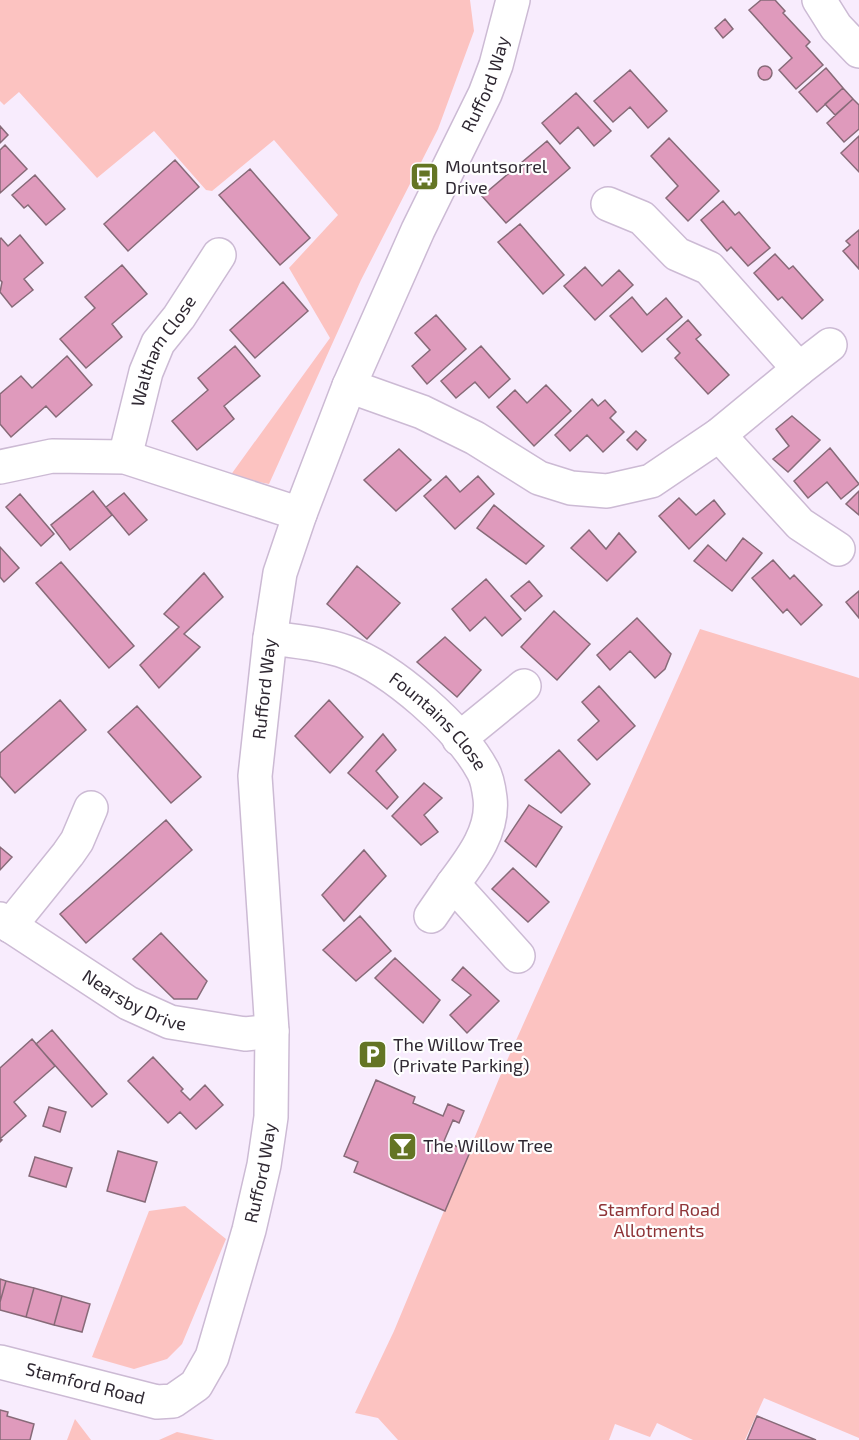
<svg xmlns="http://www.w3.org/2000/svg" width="859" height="1440" font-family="'Exo 2',sans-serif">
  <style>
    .green { fill: #fcc3c1 }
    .building { fill: #df9abc; stroke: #876a78; stroke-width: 1.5 }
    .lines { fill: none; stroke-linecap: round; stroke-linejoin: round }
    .minor-casing { stroke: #ccbad4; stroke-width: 36 }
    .minor { stroke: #fff; stroke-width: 33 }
    .labels { text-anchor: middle; stroke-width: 4.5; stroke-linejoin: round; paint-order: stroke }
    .street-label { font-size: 18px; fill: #2f2832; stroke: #fefefe }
    .poi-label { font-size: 18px; fill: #2f2832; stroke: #fefefe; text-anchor: start }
    .park-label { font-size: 18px; fill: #8f3437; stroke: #fefefe }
  </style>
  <rect width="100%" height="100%" fill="#f8ecfd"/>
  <path class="green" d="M0,0H470L474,31L438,129L361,280L269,484L230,476L330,338L289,268L338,215L274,140L212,191L206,190L154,131L97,178L19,92L4,105L0,101Z
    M700,629L859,678V1438L764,1398L745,1440H693L657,1423L650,1437L615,1424L609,1440H398L378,1418L355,1413L394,1331L501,1074Z
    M185,1206L226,1239L182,1344L167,1359L134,1369L92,1357L149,1211Z
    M75,1419L91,1440H67Z
    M177,1432L215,1440H159Z"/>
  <path class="building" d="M761,0H775L785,11L783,13L810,42L806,46L823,65L796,89L779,70L792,58L749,10Z
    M725,19L733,29L723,38L715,28Z
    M758 73a7 7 0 1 1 14 0a7 7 0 1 1-14 0Z
    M826,68L843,88L817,112L799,92Z
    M630,70L667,111L648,128L630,107L613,122L594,101Z
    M843,88L853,99L835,115L825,104Z
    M576,93L611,131L594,146L578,127L560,144L542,123Z
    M853,99L859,105V129L844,142L827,123Z
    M0,126L8,135L0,143Z
    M859,136V172L841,153Z
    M669,138L719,191L688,221L666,198L678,186L651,156Z
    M547,141L570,168L506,223L482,196Z
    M5,145L27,169L0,193V150Z
    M175,160L199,187L128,251L104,224Z
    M250,169L310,238L280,265L219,195Z
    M35,175L65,209L46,225L28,205L24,208L12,195Z
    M723,201L735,215L739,212L770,248L748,266L731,247L727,251L701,220Z
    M520,224L564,275L543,294L498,242Z
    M859,230V269L843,251L850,245L846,241Z
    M20,235L43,263L24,279L33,290L12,307L0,292L2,282L0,280V239L1,238L8,246Z
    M775,254L789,269L793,266L823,300L802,319L782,297L778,300L754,273Z
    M122,265L147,294L112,324L122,337L86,368L60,339L95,308L85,297Z
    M585,267L602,286L619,270L633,285L595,320L564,286Z
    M283,282L308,311L255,358L230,330Z
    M632,297L647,315L666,298L682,317L642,352L610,316Z
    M436,315L466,349L427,384L412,366L430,350L415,333Z
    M688,320L701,335L696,339L729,375L708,394L675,358L680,353L667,339Z
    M235,346L260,376L224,406L234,419L197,450L172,421L208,390L198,378Z
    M481,346L510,379L489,398L475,382L456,398L441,381Z
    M67,356L92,385L56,417L46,406L11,437L0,424V394L21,376L32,388Z
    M546,385L571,411L534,446L497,407L515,390L527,403Z
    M592,399L598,406L605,400L616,412L610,418L624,432L603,452L587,435L570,451L555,435Z
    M792,416L820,440L788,472L773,459L789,446L776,429Z
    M636,431L646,440L637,450L627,440Z
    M830,448L859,484L841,499L827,482L808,498L794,481Z
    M399,449L431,480L396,511L364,480Z
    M446,476L460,492L478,476L494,494L455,529L424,496Z
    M93,491L112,515L70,550L51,525Z
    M859,491V515L846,504Z
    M124,493L147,520L129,535L106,507Z
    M20,494L54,534L41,546L6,507Z
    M679,498L696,515L714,500L725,514L689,549L659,516Z
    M494,505L544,546L526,564L477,528Z
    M589,530L606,549L619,533L636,552L607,581L571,548Z
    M743,538L762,553L732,591L694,561L708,545L726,561Z
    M0,547L19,568L4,582L0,577Z
    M773,560L790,579L794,575L822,605L801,625L787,609L783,613L752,578Z
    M61,562L134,646L109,668L36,583Z
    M357,566L400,603L367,639L327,604Z
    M204,573L223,597L184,634L200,647L159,688L140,665L179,627L164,614Z
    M486,579L521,619L502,636L485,617L470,631L452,609Z
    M529,581L542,596L525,611L511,596Z
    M859,591V618L846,602Z
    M554,611L590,644L557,680L521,647Z
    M637,618L671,654L665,669L655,678L630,651L610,670L597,655Z
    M445,637L481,670L457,697L417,662Z
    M599,686L635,726L597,760L578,740L599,721L582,702Z
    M60,700L86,730L15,793L0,776V753Z
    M329,700L363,737L330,773L295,736Z
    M137,706L201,777L171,803L108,732Z
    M383,734L396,750L376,771L398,797L387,809L348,773Z
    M559,750L590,784L561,813L525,780Z
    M424,783L442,798L424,815L438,832L421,845L392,816Z
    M529,805L562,827L536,867L505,841Z
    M166,820L192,850L86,943L60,914Z
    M0,847L12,857L0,870Z
    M364,850L386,876L344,921L322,895Z
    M513,868L549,902L528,922L492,889Z
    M360,916L391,951L356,981L323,950Z
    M161,933L207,981L197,999H174L133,959Z
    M395,958L440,1000L423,1023L375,978Z
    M463,967L499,1001L467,1033L450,1015L471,995L452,980Z
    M52,1030L107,1094L92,1107L36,1044Z
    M32,1039L55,1066L14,1102L26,1116L0,1139L2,1140L0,1142V1068Z
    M153,1057L183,1089L181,1091L190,1100L205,1085L223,1105L196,1129L180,1112L168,1123L128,1081Z
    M376,1080L415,1097L413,1103L443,1116L448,1104L464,1111L459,1123L453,1120L444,1141L470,1152L445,1211L354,1172L358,1162L344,1156Z
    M49,1107L66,1112L60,1132L43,1126Z
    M118,1151L157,1162L145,1202L107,1191Z
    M35,1157L72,1168L66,1187L29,1176Z
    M0,1279L6,1281L0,1302Z
    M6,1281L34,1288L26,1317L0,1310V1302Z
    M34,1288L62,1296L54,1325L26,1317Z
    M62,1296L90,1304L82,1332L54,1325Z
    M0,1410L8,1412L7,1416L34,1424L30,1440H0Z
    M757,1416L816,1440H747Z"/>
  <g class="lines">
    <defs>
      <g id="minor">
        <path d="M819,0L836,27L859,51"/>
        <path d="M799,369L830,345"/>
        <path d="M349,386L422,412L475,438L539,478L571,488L607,491L651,481L719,435L799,369L709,268L677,254L642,218L608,204"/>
        <path d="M719,435L800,524L838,549"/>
        <path id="s1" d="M125,457L146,372L158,343L179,317L219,255"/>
        <path d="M0,467L52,456L125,457L300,514"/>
        <path id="s2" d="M270,638C294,641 324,644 346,652C393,669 460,728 483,771C487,778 489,790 490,798C494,831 471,860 453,884L518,956"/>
        <path d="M459,739L524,686"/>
        <path d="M431,916L453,884"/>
        <path id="s3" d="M0,919L128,1003L170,1022L245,1034L272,1031"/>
        <path d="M10,926L68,854L77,841L91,808"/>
        <path id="s4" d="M0,1362L157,1402L173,1401L196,1385L212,1357L249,1230L264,1165L271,1117L272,1031L255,776L270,638L280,573L300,514L349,386L418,230L485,94L496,65L513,0"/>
      </g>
    </defs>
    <use href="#minor" class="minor-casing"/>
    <use href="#minor" class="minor"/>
  </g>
  <defs>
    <symbol id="bus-square" viewBox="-11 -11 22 22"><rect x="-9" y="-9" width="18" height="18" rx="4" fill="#647524" stroke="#fefefe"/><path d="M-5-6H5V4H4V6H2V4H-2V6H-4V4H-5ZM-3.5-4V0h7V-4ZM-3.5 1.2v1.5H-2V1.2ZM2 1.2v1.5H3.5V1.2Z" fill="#fff"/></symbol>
    <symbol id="parking-square" viewBox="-11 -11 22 22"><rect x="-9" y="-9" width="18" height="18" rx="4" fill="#647524" stroke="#fefefe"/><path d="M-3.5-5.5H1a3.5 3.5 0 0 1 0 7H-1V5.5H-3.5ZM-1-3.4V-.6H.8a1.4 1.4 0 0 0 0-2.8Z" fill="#fff"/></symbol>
    <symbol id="bar-square" viewBox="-11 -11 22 22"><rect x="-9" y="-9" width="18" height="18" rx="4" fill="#647524" stroke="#fefefe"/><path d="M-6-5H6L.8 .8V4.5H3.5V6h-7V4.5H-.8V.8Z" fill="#fff"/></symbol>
  </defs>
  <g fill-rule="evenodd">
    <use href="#bus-square" x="408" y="160" width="33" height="33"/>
    <use href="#parking-square" x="356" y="1038" width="33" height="33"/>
    <use href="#bar-square" x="386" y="1130" width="33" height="33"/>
  </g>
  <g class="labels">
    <g class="street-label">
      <text dy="6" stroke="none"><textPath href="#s4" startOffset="1563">Rufford Way</textPath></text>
      <text dy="6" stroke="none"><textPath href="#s1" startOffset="114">Waltham Close</textPath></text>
      <text dy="6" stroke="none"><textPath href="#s4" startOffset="915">Rufford Way</textPath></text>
      <text dy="6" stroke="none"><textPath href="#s2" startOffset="194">Fountains Close</textPath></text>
      <text dy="6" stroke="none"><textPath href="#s3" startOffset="158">Nearsby Drive</textPath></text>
      <text dy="6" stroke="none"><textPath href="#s4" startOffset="429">Rufford Way</textPath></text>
      <text dy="6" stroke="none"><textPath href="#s4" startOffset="88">Stamford Road</textPath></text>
    </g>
    <g class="poi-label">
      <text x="445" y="173">Mountsorrel<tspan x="445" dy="21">Drive</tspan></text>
      <text x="393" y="1051">The Willow Tree<tspan x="393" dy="21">(Private Parking)</tspan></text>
      <text x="423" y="1152">The Willow Tree</text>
    </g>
    <g class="park-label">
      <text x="659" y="1216">Stamford Road<tspan x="659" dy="21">Allotments</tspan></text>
    </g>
  </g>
</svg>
